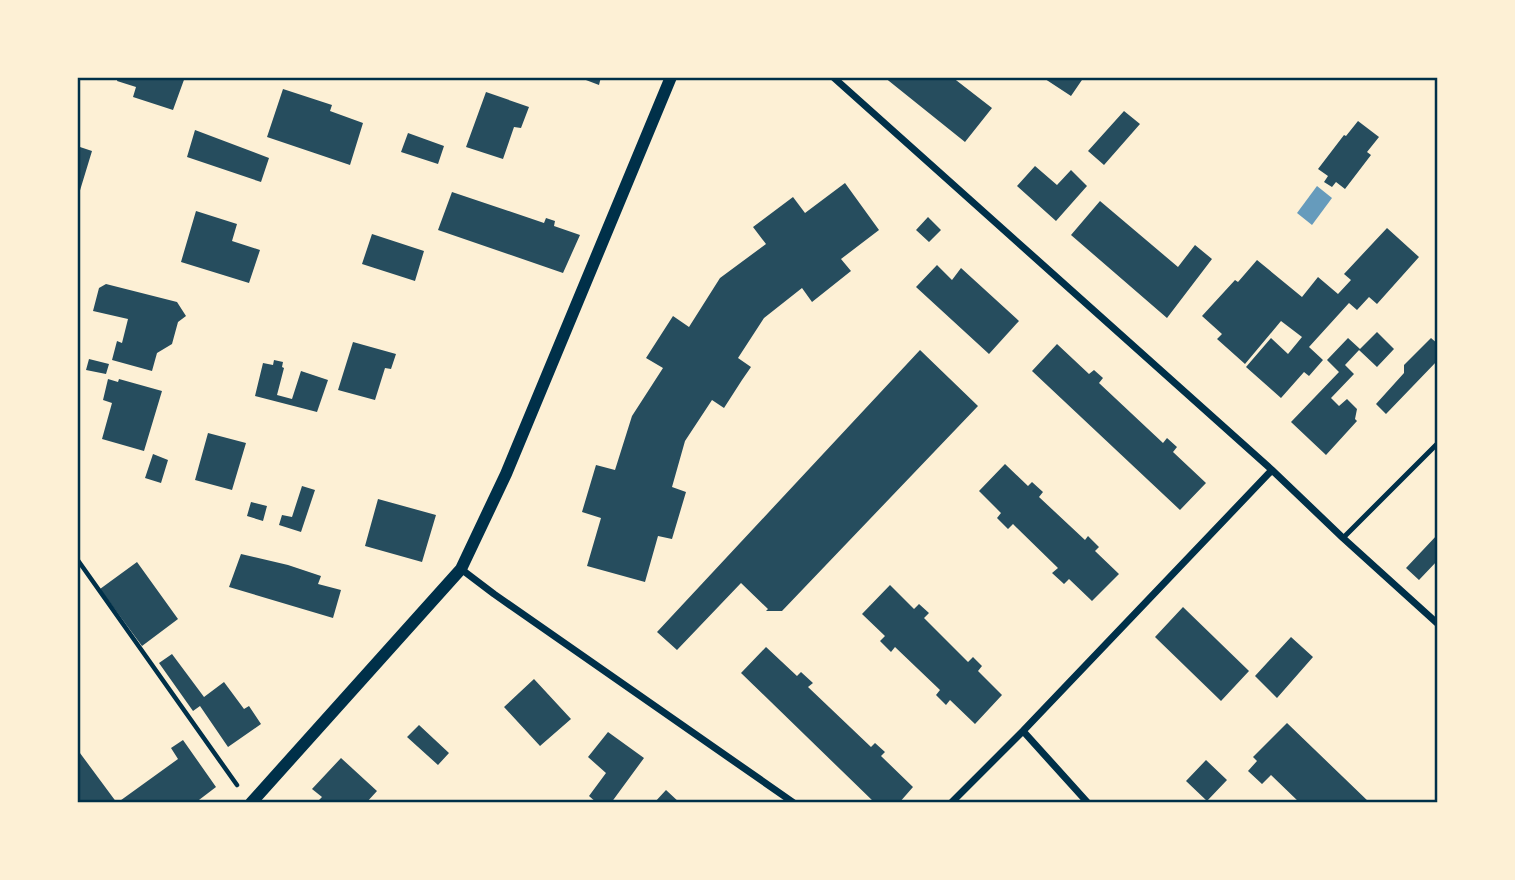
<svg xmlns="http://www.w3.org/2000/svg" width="1515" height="880" font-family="Barlow,sans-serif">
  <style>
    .water { fill: #669bbc }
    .building { fill: #264d5e }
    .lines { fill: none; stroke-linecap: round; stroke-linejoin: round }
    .path { stroke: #003049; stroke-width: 4.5 }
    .service { stroke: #003049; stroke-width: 5 }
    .minor { stroke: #003049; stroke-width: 7 }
    .tertiary { stroke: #003049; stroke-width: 12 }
    .neatline { fill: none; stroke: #003049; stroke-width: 2.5 }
  </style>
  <rect width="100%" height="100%" fill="#fdf0d5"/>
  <path class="water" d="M1317,186L1332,198L1312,225L1297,213Z"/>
  <path class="building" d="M118,77H185L173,110L133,97L136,87L117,81Z
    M578,77H601L599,85Z
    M884,77H952L992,108L965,142Z
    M1042,77H1084L1071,96Z
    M283,89L332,105L330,111L363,123L350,165L267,137Z
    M486,92L529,107L521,128L514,127L503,159L466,147Z
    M1124,111L1140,124L1104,165L1088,151Z
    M1358,121L1379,137L1367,152L1371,155L1345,189L1336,182L1332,187L1324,182L1328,176L1318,169L1344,135L1346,136Z
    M195,130L269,158L261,182L187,157Z
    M408,133L444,146L438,164L401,152Z
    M80,147L92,151L78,197L77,155Z
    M1035,166L1057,185L1071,170L1087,186L1056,221L1017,186Z
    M845,183L879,230L841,259L851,271L812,302L802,288L764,318L738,358L751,367L742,380L724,408L712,400L685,441L672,487L686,492L672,539L658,536L645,582L587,566L601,518L582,512L596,465L615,470L632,416L663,368L646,358L673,316L689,327L720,278L766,244L753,227L793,197L805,213Z
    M452,192L544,223L546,218L555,221L554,226L580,235L563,273L438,230Z
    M1100,201L1178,267L1195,245L1212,259L1167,318L1071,235Z
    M196,211L237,224L232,241L260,250L249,283L181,262Z
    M928,217L941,230L929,242L916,230Z
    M1387,228L1419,257L1377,304L1369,297L1357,310L1349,303L1309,347L1323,360L1309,376L1304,372L1281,398L1246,367L1271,338L1288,354L1302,337L1281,321L1245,364L1217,339L1222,334L1202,316L1235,280L1238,282L1257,260L1302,297L1318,277L1338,294L1351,280L1344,274Z
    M372,234L424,251L415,281L362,264Z
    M937,265L952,280L961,268L1019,321L989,354L916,287Z
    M106,284L177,302L186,316L178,322L172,344L157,353L152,371L112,360L117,341L122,343L128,319L93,311L99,288Z
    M1377,332L1394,349L1377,367L1359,350Z
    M1348,338L1360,349L1345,365L1354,374L1331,398L1339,406L1347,399L1357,409L1355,419L1357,421L1326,455L1291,422L1339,372L1327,360Z
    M1431,338L1438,344V360L1386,414L1376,404L1404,373V365Z
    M353,342L396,354L391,369L385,368L375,400L338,390Z
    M1057,344L1089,374L1094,370L1103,378L1099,383L1163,443L1167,438L1177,447L1173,452L1206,483L1180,510L1032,371Z
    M920,350L978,406L782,611H766L768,609L741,583L677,650L657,632Z
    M89,359L109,364L106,374L86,370Z
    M274,360L283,362L282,367L284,368L277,395L292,399L301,371L328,380L317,412L255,396L263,363L273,365Z
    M108,379L118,382L119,379L162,391L144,451L102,439L112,403L103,400Z
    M208,433L246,443L232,490L195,480Z
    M153,454L168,460L161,483L145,478Z
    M1005,464L1028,486L1032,482L1043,492L1039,497L1085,540L1088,536L1099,547L1095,551L1119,574L1092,601L1069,579L1064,584L1052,573L1058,568L1013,524L1008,529L997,518L1001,513L979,491Z
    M302,486L315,490L301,532L279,525L282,515L292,517Z
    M378,499L436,515L422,562L365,546Z
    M251,502L267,506L263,521L247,516Z
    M1438,534V560L1419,580L1406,568Z
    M241,554L288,565L321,576L318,584L341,590L333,618L229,587Z
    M137,562L178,619L142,646L100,589Z
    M890,585L914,609L919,604L929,613L924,618L968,662L973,657L982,666L978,671L1002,695L975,724L950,700L946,705L936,695L940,690L895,647L891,652L880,641L885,636L862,614Z
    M1183,607L1249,671L1221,701L1155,637Z
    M1291,637L1313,657L1277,698L1255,676Z
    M766,647L797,676L801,672L813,683L808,687L871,747L875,743L885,752L881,756L913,787L899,803H875L741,673Z
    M172,654L204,697L224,682L244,709L249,706L261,724L228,747L200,706L193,711L159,663Z
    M534,679L571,719L540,746L504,707Z
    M1287,723L1370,803H1300L1271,775L1262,784L1248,771L1257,761L1253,757Z
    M419,725L449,753L438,765L407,737Z
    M608,732L644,758L611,803H597L589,796L606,773L588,757Z
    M183,740L216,787L195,803H77V749L117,803L178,759L171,748Z
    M341,758L377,791L366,803H316L322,797L312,789Z
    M1206,760L1227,780L1207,801L1186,781Z
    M666,790L680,803H654Z"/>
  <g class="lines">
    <path class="path" d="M77,559L237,785"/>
    <path class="service" d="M1343,538L1438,443"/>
    <path class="minor" d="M833,77L1272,470L1343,538L1438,624
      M461,569L494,594L794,803
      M1023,731L1088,803
      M951,803L1023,731L1272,470"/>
    <path class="tertiary" d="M251,803L461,569L506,474L671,77"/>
  </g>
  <rect width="1515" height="880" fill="none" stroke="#fdf0d5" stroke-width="158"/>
  <rect x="79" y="79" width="1357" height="722" class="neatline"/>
</svg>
